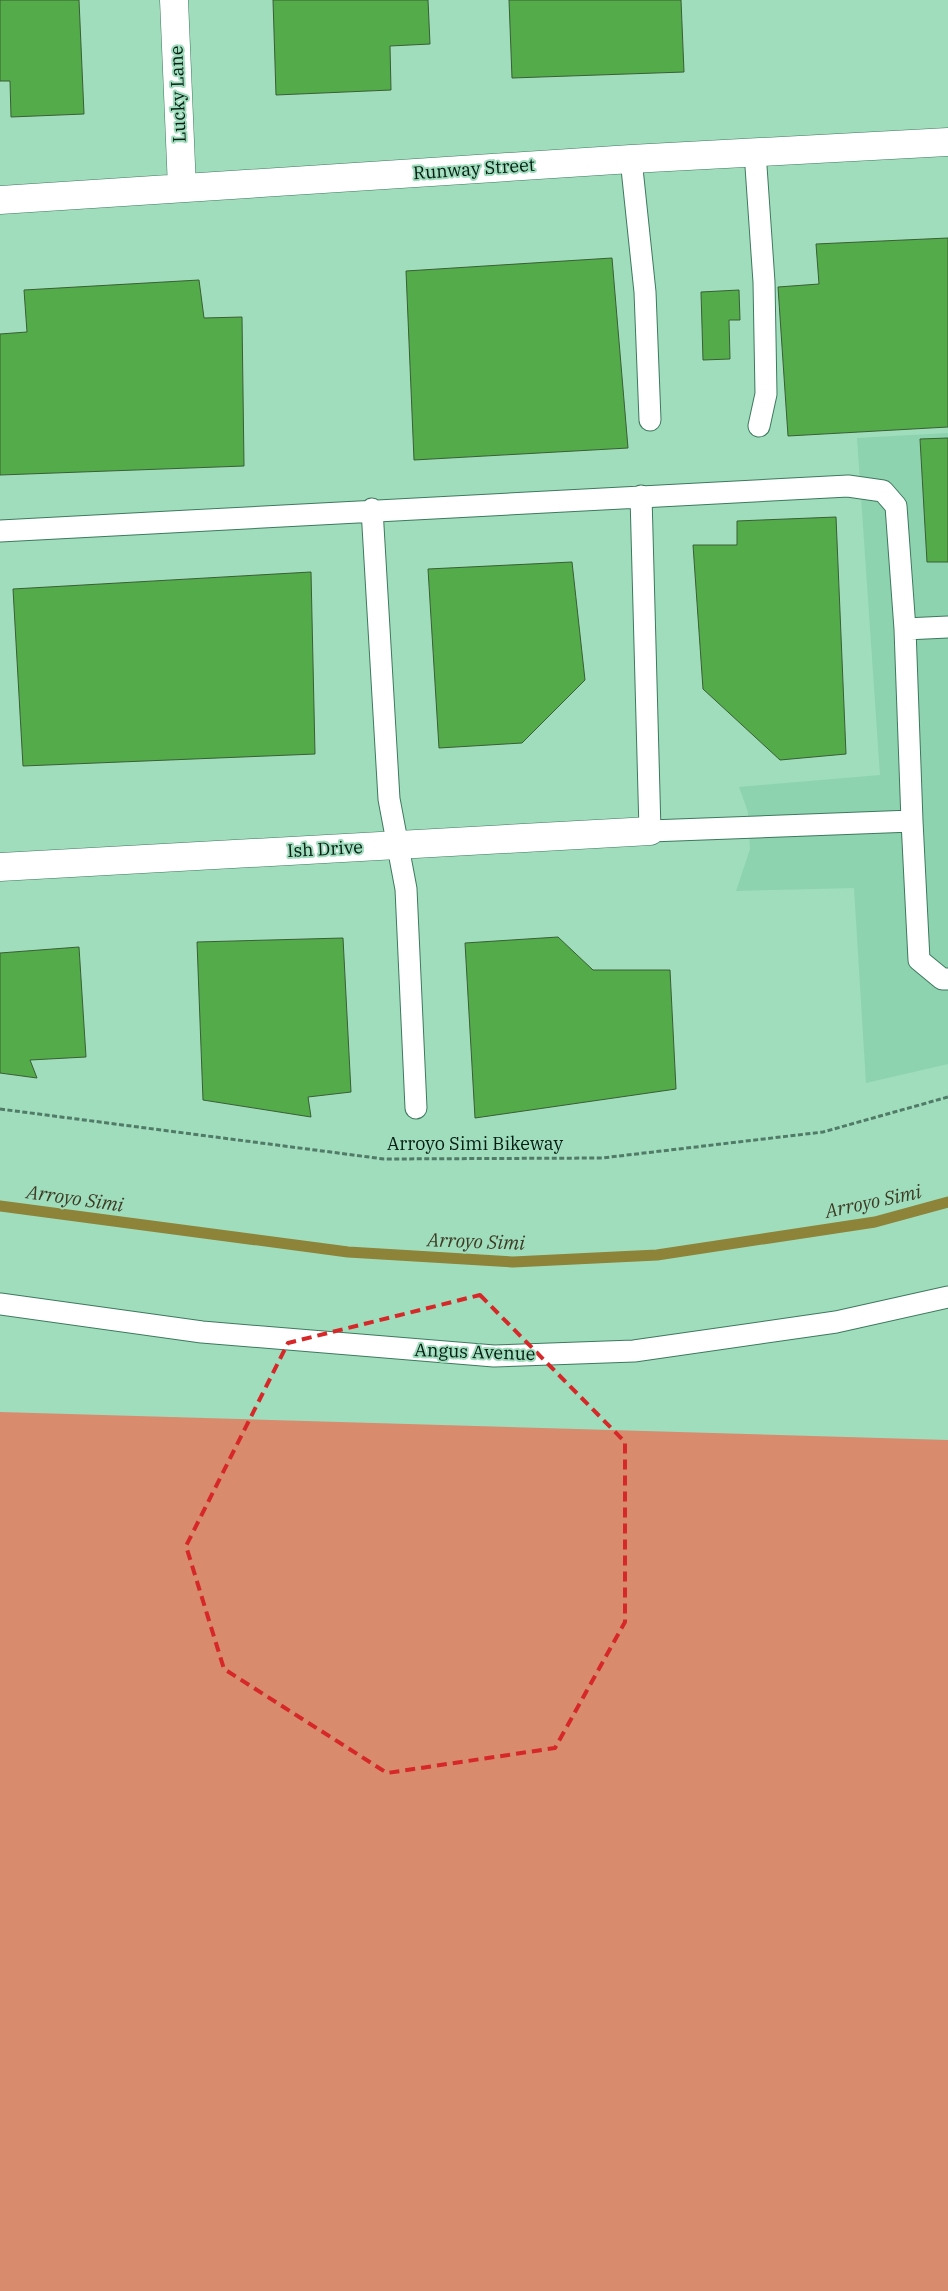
<svg xmlns="http://www.w3.org/2000/svg" width="948" height="2291" font-family="'IBM Plex Serif',serif">
  <style>
    .built { fill: #8dd3b0 }
    .green { fill: #d88b6d }
    .lines { fill: none; stroke-linecap: round; stroke-linejoin: round }
    .stream { stroke: #8d8339; stroke-width: 11 }
    .building { fill: #54ab49; stroke: #3a5e35 }
    .lane-casing { stroke: #3d795d; stroke-width: 23 }
    .street-casing { stroke: #3d795d; stroke-width: 29 }
    .path { stroke: #517b66; stroke-width: 3; stroke-dasharray: 5 2.5; stroke-linecap: butt }
    .lane { stroke: #fff; stroke-width: 21 }
    .street { stroke: #fff; stroke-width: 28 }
    .marked { fill: none; stroke: #d62828; stroke-width: 4; stroke-dasharray: 10 6; stroke-linejoin: round }
    .labels { text-anchor: middle; stroke-width: 4; stroke-linejoin: round; paint-order: stroke }
    .street-label { font-size: 18px; fill: #041c11; stroke: #9fddbd }
    .water-label { font-size: 19px; font-style: italic; fill: #3e3b23; stroke: #9fddbd }
  </style>
  <rect width="100%" height="100%" fill="#9fddbd"/>
  <path class="built" d="M948,433V1064L866,1083L854,888L736,891L750,849L748,812L739,787L880,775L857,438Z"/>
  <path class="green" d="M0,1412L948,1440V2291H0Z"/>
  <g class="lines">
    <path class="stream" d="M0,1206L348,1252L513,1262L657,1255L875,1222L948,1202"/>
  </g>
  <path class="building" d="M0,0H79L84,114L11,117L10,81H0Z
    M273,0H428L430,44L390,46L391,90L276,95Z
    M509,0H681L684,72L512,78Z
    M948,238V427L788,436L778,287L819,284L816,244Z
    M612,258L628,448L414,460L406,271Z
    M199,280L204,318L242,317L244,466L0,475V334L27,332L24,290Z
    M739,290L740,320H729L730,359L703,360L701,292Z
    M948,438V562H927L920,439Z
    M836,517L846,754L780,760L703,689L693,545H737V521Z
    M572,562L585,680L522,743L439,748L428,569Z
    M311,572L315,754L23,766L13,589Z
    M558,937L593,970H670L676,1089L475,1118L465,943Z
    M343,938L351,1092L308,1097L311,1117L203,1100L197,942Z
    M79,947L86,1057L30,1060L37,1078L0,1073V953Z"/>
  <g class="lines">
    <defs>
      <path id="lane" d="M755,152L764,282L766,394L759,426
        M631,159L645,292L650,420
        M641,496L650,831L912,821L919,960L942,979H948
        M372,509L389,799L406,889L416,1108
        M0,531L848,486L883,491L896,506L905,629
        M912,821L905,629L948,627
        M0,1304L202,1332L494,1356L634,1351L836,1322L948,1297"/>
      <path id="street" d="M174,0L182,188
        M0,200L631,159L948,142
        M0,867L650,831"/>
    </defs>
    <use href="#lane" class="lane-casing"/>
    <use href="#street" class="street-casing"/>
    <path class="path" d="M0,1109L384,1159L602,1158L823,1132L948,1097"/>
    <use href="#lane" class="lane"/>
    <use href="#street" class="street"/>
  </g>
  <path class="marked" d="M480,1295L625,1442V1622L555,1748L387,1773L224,1669L186,1546L288,1343Z"/>
  <g class="labels">
    <g class="street-label">
      <text transform="translate(178 94) rotate(-92)" y="6">Lucky Lane</text>
      <text transform="translate(474 169) rotate(-4)" y="6">Runway Street</text>
      <text transform="translate(325 849) rotate(-3)" y="6">Ish Drive</text>
      <text x="475" y="1150">Arroyo Simi Bikeway</text>
      <text transform="translate(475 1352) rotate(2)" y="6">Angus Avenue</text>
    </g>
    <g class="water-label">
      <text transform="translate(75 1198) rotate(8)" y="7">Arroyo Simi</text>
      <text transform="translate(873 1201) rotate(-12)" y="7">Arroyo Simi</text>
      <text transform="translate(476 1241) rotate(2)" y="7">Arroyo Simi</text>
    </g>
  </g>
</svg>
